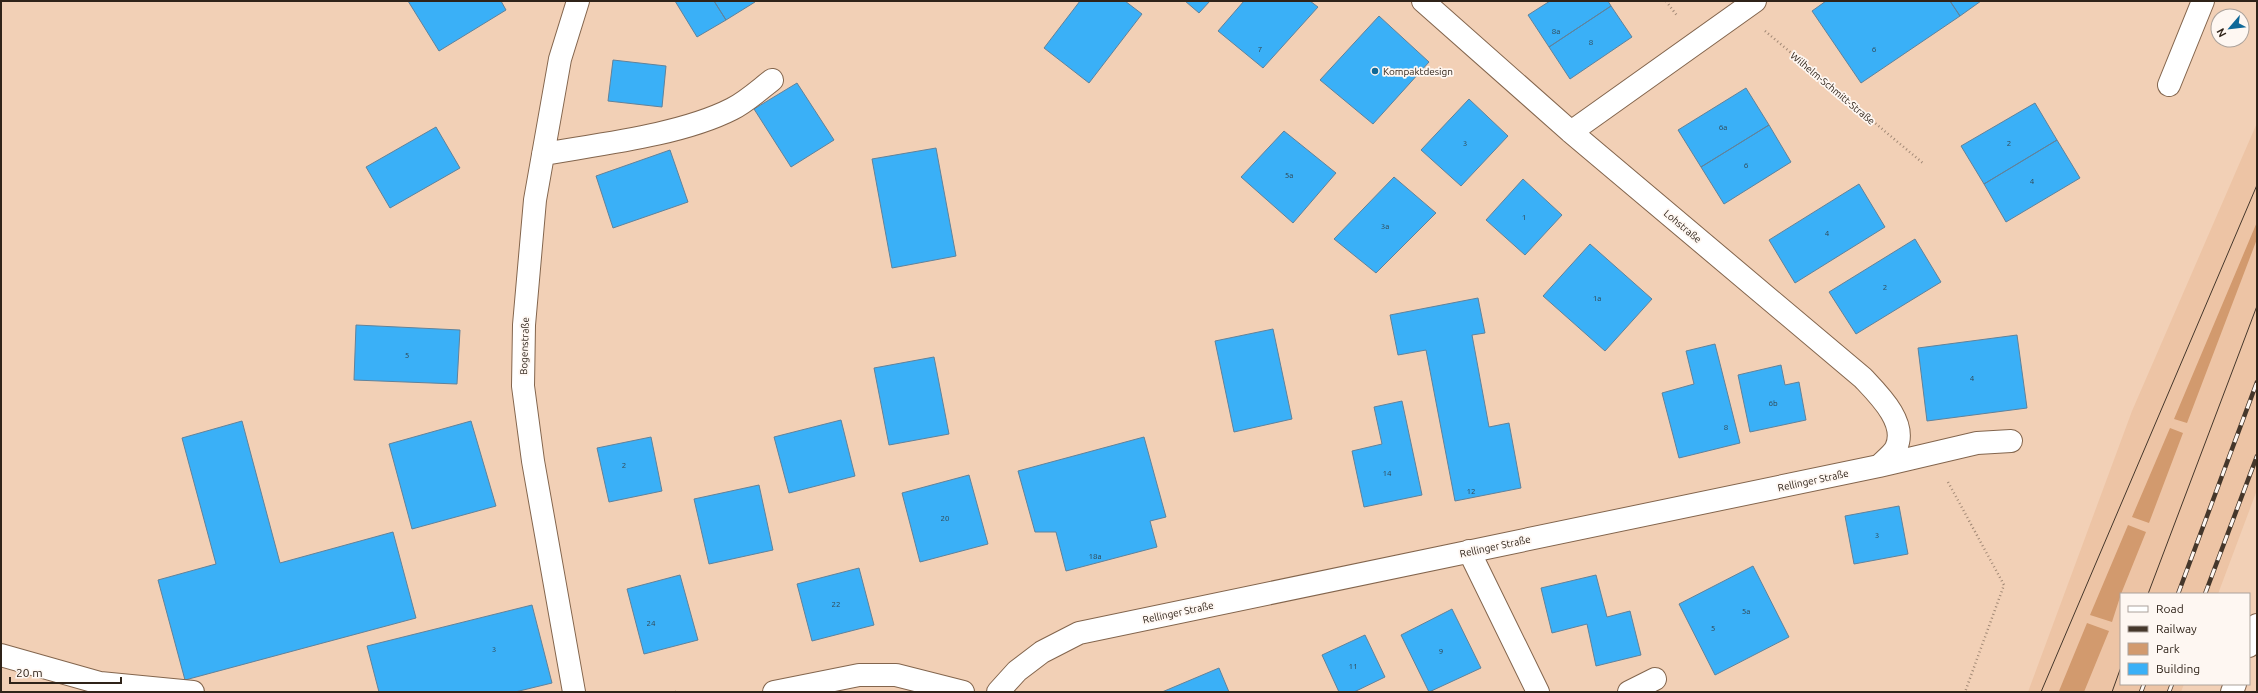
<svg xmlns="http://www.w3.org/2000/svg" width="2258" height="693" font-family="Ubuntu,sans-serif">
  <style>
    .built { fill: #edc4a5 }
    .green { fill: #d29a6e }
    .building { fill: #3ab0f7; stroke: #61829a }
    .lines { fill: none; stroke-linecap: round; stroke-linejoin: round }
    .minor-casing { stroke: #83654d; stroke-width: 24 }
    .path { stroke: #a18875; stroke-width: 2.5; stroke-dasharray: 1 3; stroke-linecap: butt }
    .minor { stroke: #fff; stroke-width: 22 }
    .tram { stroke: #45372b; stroke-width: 1 }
    .rail-casing { stroke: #45372b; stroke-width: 4.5 }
    .rail { stroke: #fef7f2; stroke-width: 3; stroke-dasharray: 9; stroke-linecap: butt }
    .poi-dot { fill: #0f6898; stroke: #fef7f2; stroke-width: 1.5 }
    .labels { text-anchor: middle; stroke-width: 3.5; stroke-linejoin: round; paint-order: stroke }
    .number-label { font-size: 8px; fill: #324650 }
    .poi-label { font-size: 10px; fill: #2f2319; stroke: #fef7f2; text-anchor: start }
    .street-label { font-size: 10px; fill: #2f2319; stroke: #fef7f2 }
  </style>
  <rect width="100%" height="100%" fill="#f2d0b6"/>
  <path class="built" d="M2257,123V490L2218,594H2121V684H2184L2181,692H2028L2132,411Z"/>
  <path class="green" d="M2257,222V239L2187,423L2174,419Z
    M2170,428L2183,433L2149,523L2132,517Z
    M2128,525L2146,532L2121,594L2112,622L2090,615Z
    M2087,623L2109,631L2084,692L2059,691Z"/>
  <path class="building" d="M408,1H501L506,10L439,51Z
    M675,1H714L726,20L697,37Z
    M714,1H755V2L726,20Z
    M1080,1H1125L1142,14L1089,83L1044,48Z
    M1185,1H1210L1199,13Z
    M1244,1H1310L1318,7L1263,68L1218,31Z
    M1550,1H1608L1611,6L1549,47L1528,15Z
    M1826,1H1950L1960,16L1861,83L1812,11Z
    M1950,1H1981L1960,16Z
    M1611,6L1632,37L1570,79L1549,47Z
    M1379,16L1429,62L1373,124L1320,80Z
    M613,60L666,66L662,107L608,101Z
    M797,83L834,140L791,167L754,109Z
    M1746,88L1769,125L1701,167L1678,130Z
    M1469,99L1508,136L1461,186L1421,150Z
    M2035,103L2057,140L1984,184L1961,146Z
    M1769,125L1791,162L1724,204L1701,167Z
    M436,127L460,168L390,208L366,167Z
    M1284,131L1336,173L1293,223L1241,177Z
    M2057,140L2080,178L2006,222L1984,184Z
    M936,148L956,256L892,268L872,159Z
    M670,150L688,202L613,228L596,176Z
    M1394,177L1436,213L1376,273L1334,239Z
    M1523,179L1562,215L1525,255L1486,220Z
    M1859,184L1885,227L1795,283L1769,240Z
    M1915,239L1941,282L1856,334L1829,292Z
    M1590,244L1652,299L1605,351L1543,296Z
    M1478,298L1485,333L1472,335L1489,427L1509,423L1521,488L1455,501L1426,350L1398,355L1390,315Z
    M356,325L460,330L457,384L354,380Z
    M1273,329L1292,419L1234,432L1215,341Z
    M2017,335L2027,408L1927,421L1918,348Z
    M1715,344L1740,443L1679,458L1662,393L1694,384L1686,351Z
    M934,357L949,434L889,445L874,368Z
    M1781,365L1785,385L1799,382L1806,420L1750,432L1738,375Z
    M1402,401L1422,495L1364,507L1352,451L1382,444L1374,407Z
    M841,420L855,476L789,493L774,437Z
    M242,421L280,563L393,532L416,618L185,680L158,580L216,564L182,438Z
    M471,421L496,506L412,529L389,444Z
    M651,437L662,491L609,502L597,448Z
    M1144,437L1166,517L1150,521L1157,547L1066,571L1056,532H1035L1018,471Z
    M969,475L988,544L920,562L902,493Z
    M759,485L773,550L709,564L694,499Z
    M1899,506L1908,554L1854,564L1845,516Z
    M1753,566L1789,637L1715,675L1679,604Z
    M859,568L874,625L812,641L797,584Z
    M680,575L698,640L644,654L627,589Z
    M1596,575L1607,617L1630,611L1641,655L1596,666L1587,624L1552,633L1541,588Z
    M532,605L552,683L515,692H379L367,646Z
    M1452,609L1481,668L1429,692L1401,635Z
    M1365,635L1385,677L1354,692H1339L1322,655Z
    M1219,668L1229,692H1162Z"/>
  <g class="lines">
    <defs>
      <path id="minor" d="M1423,1L1571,132L1863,378C1879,395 1908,423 1896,448C1893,454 1884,461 1879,466
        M2169,85L2203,1
        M1571,132L1755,1
        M543,154C600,144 681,135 732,109C746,102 759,90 772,80
        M1469,551L1538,692
        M2249,646L2257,625
        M1,655L100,683L193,692
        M574,692L533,461L523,386L524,325L535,200L560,59L578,1
        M774,692L859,675H896L963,692
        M998,692L1017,671L1042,652L1079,633L1879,466L1977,443L2011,441
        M1629,692L1655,679
        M2232,692L2235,684"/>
    </defs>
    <use href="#minor" class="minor-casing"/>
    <path class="path" d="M1666,1L1678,17
      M1765,31L1924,164
      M1948,482L2004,585L1965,692
      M675,692H676"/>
    <use href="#minor" class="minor"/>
    <path class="tram" d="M2148,594L2257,306
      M2041,692L2257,185
      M2112,692L2121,667"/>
    <defs>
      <path id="rail" d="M2178,594L2257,382
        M2205,594L2257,456
        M2141,692L2144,684
        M2169,692L2172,684"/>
    </defs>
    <use href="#rail" class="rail-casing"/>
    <use href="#rail" class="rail"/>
  </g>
  <circle class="poi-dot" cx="1375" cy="71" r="4"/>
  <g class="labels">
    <g class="number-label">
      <text x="1556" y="34">8a</text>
      <text x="1591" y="45">8</text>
      <text x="1260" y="52">7</text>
      <text x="1874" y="52">6</text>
      <text x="1723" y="130">6a</text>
      <text x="1465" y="146">3</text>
      <text x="2009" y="146">2</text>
      <text x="1746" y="168">6</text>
      <text x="1289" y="178">5a</text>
      <text x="2032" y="184">4</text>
      <text x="1524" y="220">1</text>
      <text x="1385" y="229">3a</text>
      <text x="1827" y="236">4</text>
      <text x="1885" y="290">2</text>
      <text x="1597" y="301">1a</text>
      <text x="407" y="358">5</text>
      <text x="1972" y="381">4</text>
      <text x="1773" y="406">6b</text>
      <text x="1726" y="430">8</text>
      <text x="624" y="468">2</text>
      <text x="1387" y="476">14</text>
      <text x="1471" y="494">12</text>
      <text x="945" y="521">20</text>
      <text x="1877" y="538">3</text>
      <text x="1095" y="559">18a</text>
      <text x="836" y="607">22</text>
      <text x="1746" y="614">5a</text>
      <text x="651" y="626">24</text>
      <text x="1713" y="631">5</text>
      <text x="494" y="652">3</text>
      <text x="1441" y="654">9</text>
      <text x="1353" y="669">11</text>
    </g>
    <g class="poi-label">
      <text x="1383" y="75">Kompaktdesign</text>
    </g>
    <g class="street-label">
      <text transform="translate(1833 88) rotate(40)" y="4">Wilhelm-Schmitt-Straße</text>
      <text transform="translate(1683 226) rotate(40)" y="4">Lohstraße</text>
      <text transform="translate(524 346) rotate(-88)" y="4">Bogenstraße</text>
      <text transform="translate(1813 480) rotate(-12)" y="4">Rellinger Straße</text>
      <text transform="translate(1495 546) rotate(-12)" y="4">Rellinger Straße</text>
      <text transform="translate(1178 612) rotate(-12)" y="4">Rellinger Straße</text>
    </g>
  </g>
  <rect width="2258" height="693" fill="none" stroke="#2f2319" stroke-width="4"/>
  <rect x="2120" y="593" width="130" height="92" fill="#fef7f2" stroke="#aba29b"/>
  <rect x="2128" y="606" width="20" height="6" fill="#ffffff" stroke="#aba29b"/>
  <text x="2156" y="613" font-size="12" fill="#2f2319">Road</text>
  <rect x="2128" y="626" width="20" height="6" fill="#45372b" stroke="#aba29b"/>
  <text x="2156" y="633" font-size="12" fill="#2f2319">Railway</text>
  <rect x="2128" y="643" width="20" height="12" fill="#d29a6e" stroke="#aba29b"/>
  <text x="2156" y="653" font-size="12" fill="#2f2319">Park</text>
  <rect x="2128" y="663" width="20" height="12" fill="#3ab0f7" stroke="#aba29b"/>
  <text x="2156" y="673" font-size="12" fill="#2f2319">Building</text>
  <g transform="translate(2230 28) rotate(242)"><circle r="19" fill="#fef7f2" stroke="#aba29b"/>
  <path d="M0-3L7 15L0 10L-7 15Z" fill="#0f6898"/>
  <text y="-6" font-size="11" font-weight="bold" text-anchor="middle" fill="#2f2319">N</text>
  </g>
  <path d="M10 677v6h111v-6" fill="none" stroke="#2f2319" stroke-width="2"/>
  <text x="16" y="677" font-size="12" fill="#2f2319" stroke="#fef7f2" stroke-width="3" paint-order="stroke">20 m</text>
</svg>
